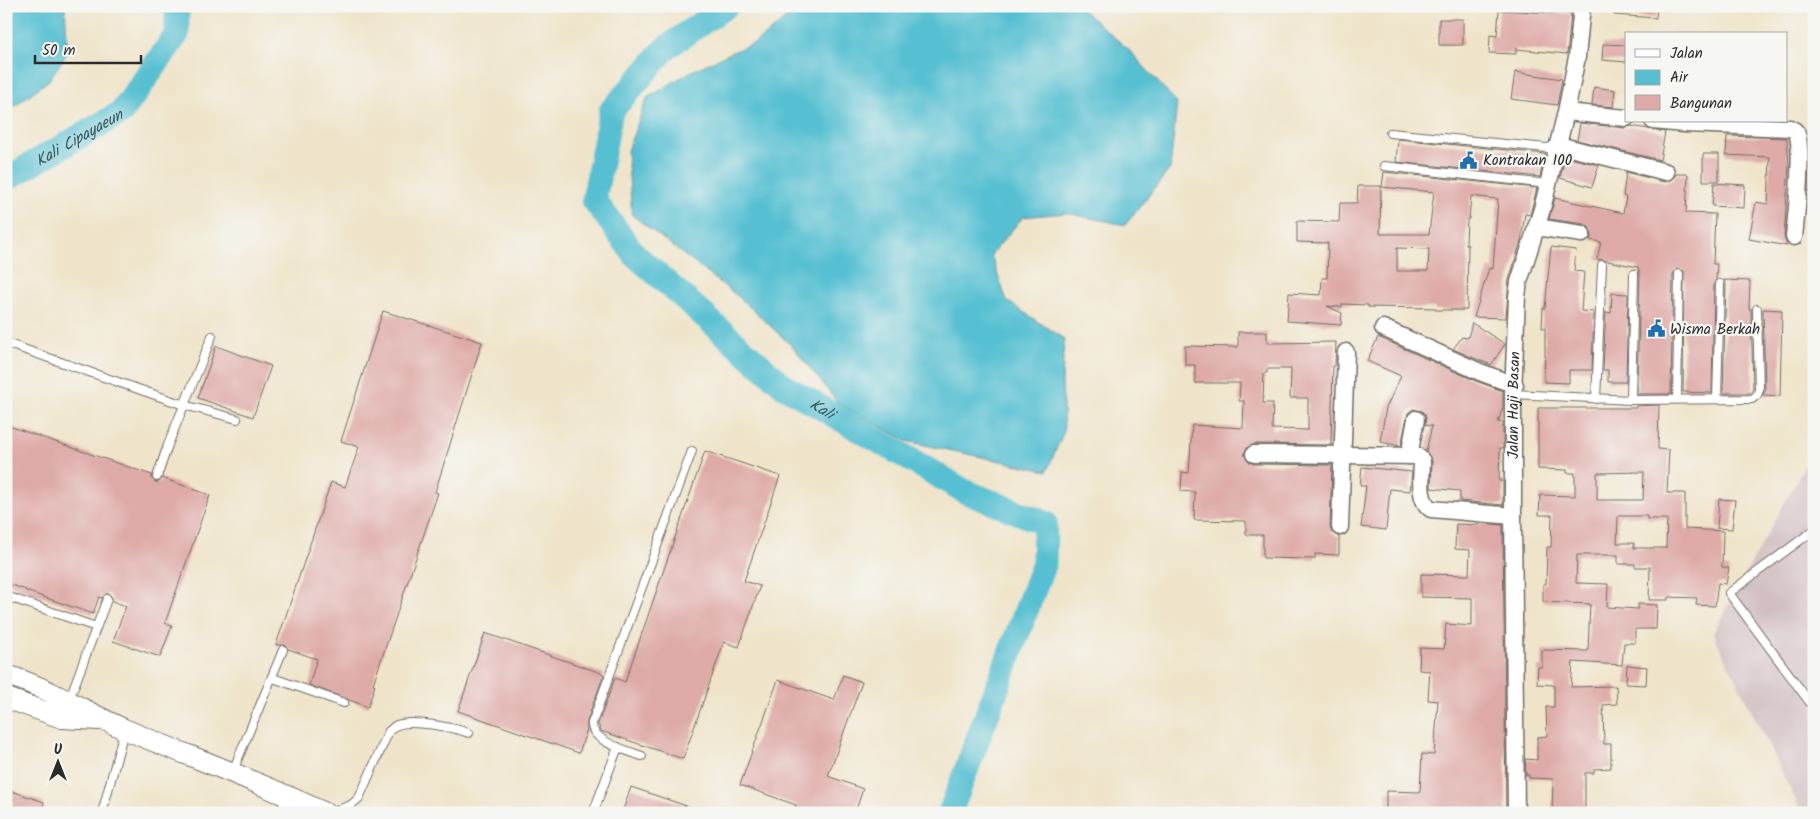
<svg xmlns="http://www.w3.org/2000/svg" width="1820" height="819" font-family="Kalam,sans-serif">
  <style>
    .industrial { fill: #d2bfc1 }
    .water { fill: #56c0d2; stroke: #40767e }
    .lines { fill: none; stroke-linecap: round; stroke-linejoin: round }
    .river { stroke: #56c0d2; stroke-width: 25 }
    .building { fill: #deaaa7; fill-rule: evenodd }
    .service-casing { stroke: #706c63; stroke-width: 10 }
    .minor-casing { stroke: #706c63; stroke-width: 19 }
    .tertiary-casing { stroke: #706c63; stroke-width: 22 }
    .service { stroke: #fff; stroke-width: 8 }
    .minor { stroke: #fff; stroke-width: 16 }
    .tertiary { stroke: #fff; stroke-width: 20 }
    .labels { text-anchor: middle; stroke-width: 4.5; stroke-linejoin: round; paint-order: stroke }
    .poi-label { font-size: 15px; fill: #2b2b2b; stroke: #f6f6f2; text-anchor: start }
    .street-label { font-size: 15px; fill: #2b2b2b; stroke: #f6f6f2 }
    .water-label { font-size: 16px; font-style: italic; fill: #38585d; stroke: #f6f6f2 }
  </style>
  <rect width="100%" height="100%" fill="#f6f6f2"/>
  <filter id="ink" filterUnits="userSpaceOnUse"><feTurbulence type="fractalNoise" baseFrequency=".02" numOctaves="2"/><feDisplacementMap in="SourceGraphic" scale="10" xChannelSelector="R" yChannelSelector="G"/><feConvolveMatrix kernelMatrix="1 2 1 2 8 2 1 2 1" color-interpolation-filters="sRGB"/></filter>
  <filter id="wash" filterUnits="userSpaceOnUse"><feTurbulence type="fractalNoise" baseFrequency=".0096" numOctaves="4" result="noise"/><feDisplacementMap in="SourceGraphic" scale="20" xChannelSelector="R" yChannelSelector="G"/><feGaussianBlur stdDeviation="1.12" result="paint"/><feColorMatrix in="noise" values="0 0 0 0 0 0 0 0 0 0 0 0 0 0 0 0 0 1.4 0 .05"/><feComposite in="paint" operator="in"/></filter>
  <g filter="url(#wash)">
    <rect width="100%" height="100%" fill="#efe4ca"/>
    <path class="industrial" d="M1814,449V813H1802L1713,633Z"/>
    <path class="water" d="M6,6H65L68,52L49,80L6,113Z
      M796,6H1078L1129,50L1177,103L1170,169L1125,225L1066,213L1023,217L991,255L1007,301L1064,339L1062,382L1064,431L1047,471L906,441L838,403L793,347L740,298L632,215L627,151L647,98L688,73L732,52L755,43L780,24Z"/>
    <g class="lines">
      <g class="river">
        <path id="s1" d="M726,6L666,48L611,111L594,200L635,255L784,386L966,492L1045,523L1044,563L950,813"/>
        <path id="s2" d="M6,179L122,112L177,34V6"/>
      </g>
    </g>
    <g id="blocks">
      <path class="building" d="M1614,6H1657L1656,18L1614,15Z
        M1499,10L1571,14L1567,54L1516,49V54L1489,53L1490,35L1497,36Z
        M1439,19H1463V45H1439Z
        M1603,44L1626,45V62L1602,60Z
        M1515,72L1562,79L1557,105L1511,99Z
        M1594,87L1615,90L1613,107L1592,105Z
        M1580,123L1625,128L1631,126L1665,132L1660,160L1577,140Z
        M1727,136L1787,138L1789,165L1784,236L1787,246L1749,239L1756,202L1768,204L1770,157L1726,155Z
        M1398,139L1545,154L1540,177L1396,162Z
        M1703,154H1719V181H1703Z
        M1809,155H1814V191H1808Z
        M1565,157L1599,165L1592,187L1560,178Z
        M1384,172L1537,188L1530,215L1525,214L1521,241L1509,280L1506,318L1474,317L1489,268L1493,269L1498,199L1471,196L1469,219H1467L1466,245H1468L1467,310H1435V308L1368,307V305L1342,304V307L1327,306L1342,313L1341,325L1287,321L1289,293L1321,295L1322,278H1327L1328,243L1297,242V221L1339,222L1340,203H1357L1358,186H1381L1380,234H1429L1434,192L1382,187ZM1397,248L1429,249L1428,271H1397Z
        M1626,172L1664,182L1673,179L1676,174H1688L1686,213L1715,214L1713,264H1717L1716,280L1714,284L1712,393L1683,392L1684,271L1677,269L1673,274L1671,394H1637L1640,274L1638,267L1597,259L1601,242L1590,240L1592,235L1589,227L1584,224L1549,219L1555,198L1623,213L1626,197L1623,196Z
        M1714,183L1745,185L1744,208L1712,206Z
        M1551,247L1576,250L1574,271L1584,272L1581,311L1594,312L1592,370H1569V383L1544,382L1545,352V328H1542L1543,308H1545Z
        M1724,280L1750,281L1749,309H1751L1753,389L1750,393H1723L1726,284Z
        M1612,293L1628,294L1626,382H1608V370H1603L1606,312L1611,313Z
        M1763,309L1782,310L1780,396L1763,395L1765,390Z
        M383,311L482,342L435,492L438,493L373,684L375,685L368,707L309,685L317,659L288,649L285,645H276L331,482L345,487L359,447L341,441Z
        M1472,323L1505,344L1491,365L1453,349L1462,337L1468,338Z
        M1238,332H1267V343L1336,342L1335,366H1333L1331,445L1254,444L1246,449L1244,454L1249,462L1254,464L1332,465L1330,527L1331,532L1339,537V555L1315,554V559L1263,558V535H1246V521L1194,520L1195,492L1181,491L1182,472L1189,473L1192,425L1243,428L1244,401H1239L1240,383H1195V365H1185V346L1238,347ZM1267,369H1291L1290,398H1308V430L1272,429L1273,403H1263L1264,373H1267Z
        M1378,337L1476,381L1503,391V407L1498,422H1503V448H1500L1499,481H1503V505L1460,501V491L1431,488L1432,461L1426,451L1432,426L1425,425L1426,416L1422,411L1413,409L1408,413L1401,446L1380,442L1386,408L1401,376L1367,361Z
        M216,346L271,366L253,417L198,398Z
        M1659,405L1658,449L1669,450L1667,493H1685V529L1723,531L1722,567L1729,568L1726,584L1718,583L1715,606L1696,605L1697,598L1668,597V600H1649L1650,567H1635V564H1618V555H1577L1576,583L1608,584L1607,607L1638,609V604L1657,605L1656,629H1635V643H1624L1622,665L1573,662L1571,687L1616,686L1617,704L1603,705L1604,744H1611V768L1594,769V773H1585V813H1552L1553,779L1529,778V775H1526L1525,759L1537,760V737L1547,736L1546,707H1554V685L1537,684L1538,667H1542V650L1588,651L1590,604L1543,602V584H1546L1547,547H1551L1552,515H1539L1540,495L1575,496V473H1567V470L1538,469V408H1636V406ZM1644,472L1643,500H1597V473ZM1618,516H1647V519H1667L1666,548H1634V543H1617Z
        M6,425L152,475V479L155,482H159L162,478L210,495L165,623L172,626L160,657L113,641L126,606L112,601V598L109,594H106L102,598L99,597L93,614L26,591V590L6,583Z
        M705,451L780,476L744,581L760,586L739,647L724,642L683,759L601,731L598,724L615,678L625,682Z
        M1362,467L1412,472L1410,491L1390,489L1386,530L1361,527L1366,486H1360Z
        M1719,499L1735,500L1732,529L1717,528Z
        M1481,523L1503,525L1506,813H1386V791L1420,792L1422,754L1434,755L1438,701L1428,700L1430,671L1419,670L1420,648L1444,649L1446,624L1472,626V598L1421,597V574L1469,575L1470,550L1455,549L1456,524L1480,525Z
        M485,633L604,674L587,721V729L579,753L458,711Z
        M1627,665L1647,667L1646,685L1626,684Z
        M843,675L862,682L828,776L863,789L855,813H794L796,805L740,785L778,680L834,700Z
        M631,787L701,811L700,813H630L623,810Z
        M6,789L44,802L42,813H6Z"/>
    </g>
  </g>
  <g filter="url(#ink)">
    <use href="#blocks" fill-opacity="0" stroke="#706c63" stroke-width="1"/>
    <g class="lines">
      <defs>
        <path id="service" d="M1390,133L1547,148L1557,145
          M1384,166L1548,184
          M6,343L184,405L237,419
          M1513,394L1631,400L1752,399L1757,395L1759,390L1757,309
          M1596,399L1602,265
          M1677,399L1679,274
          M1717,399L1720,284
          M1631,400L1634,274
          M157,477L168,445L212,336
          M1814,530L1729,593L1814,708
          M6,596L96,627
          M273,678L344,703
          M69,700L107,599
          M642,756C628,751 590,741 592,723L692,451
          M232,773L283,650
          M102,813L124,731
          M330,813L351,805L359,798L389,731C391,730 393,727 395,726C408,718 455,728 469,733
          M593,813L618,747"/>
        <g id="minor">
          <path d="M1566,112L1626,118"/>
          <path d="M1653,121L1684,124L1790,128C1793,130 1794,129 1796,132C1804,143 1796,219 1794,237"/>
          <path d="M1558,145L1666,172"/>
          <path d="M1536,227L1582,234"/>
          <path d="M1383,328L1480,372L1515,385"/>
          <path d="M1254,454L1417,456L1422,461C1422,475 1417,500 1431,509L1513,516"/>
          <path d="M1409,456L1416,419"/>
          <path d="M1340,527L1346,352"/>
          <path d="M287,813L289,795"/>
          <path id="s3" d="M1516,813L1513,516V394L1517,296L1519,282L1542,209L1566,112L1577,57L1582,6"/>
        </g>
        <path id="tertiary" d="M6,675C48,687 85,712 124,729C191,757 260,782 325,813
          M6,698L62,718L99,720"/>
      </defs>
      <use href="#service" class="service-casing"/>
      <use href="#minor" class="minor-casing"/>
      <use href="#tertiary" class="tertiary-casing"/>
      <use href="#service" class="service"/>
      <use href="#minor" class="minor"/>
      <use href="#tertiary" class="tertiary"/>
    </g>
  </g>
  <defs>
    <symbol id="civic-bare" viewBox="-9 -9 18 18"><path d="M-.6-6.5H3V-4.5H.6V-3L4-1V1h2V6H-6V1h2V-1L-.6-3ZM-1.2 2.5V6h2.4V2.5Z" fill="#1f6fb2" stroke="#f6f6f2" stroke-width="2.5" paint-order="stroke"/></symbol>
  </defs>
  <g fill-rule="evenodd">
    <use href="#civic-bare" x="1456" y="148" width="25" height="25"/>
    <use href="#civic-bare" x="1644" y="316" width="25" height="25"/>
  </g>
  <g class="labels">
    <g class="poi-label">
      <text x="1483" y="165">Kontrakan 100</text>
      <text x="1670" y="334">Wisma Berkah</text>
    </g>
    <g class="street-label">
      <text dy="5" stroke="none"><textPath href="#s3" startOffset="408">Jalan Haji Basan</textPath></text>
    </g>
    <g class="water-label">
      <text dy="6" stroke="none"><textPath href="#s2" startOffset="84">Kali Cipayaeun</textPath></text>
      <text dy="6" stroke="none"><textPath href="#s1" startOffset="559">Kali</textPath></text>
    </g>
  </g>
  <rect width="1820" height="819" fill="none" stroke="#f6f6f2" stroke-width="25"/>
  <rect x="1625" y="32" width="162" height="90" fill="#f6f6f2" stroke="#a5a5a2"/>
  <rect x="1635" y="49" width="25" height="8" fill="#ffffff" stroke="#a5a5a2"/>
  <text x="1670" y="58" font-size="15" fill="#2b2b2b">Jalan</text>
  <rect x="1635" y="70" width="25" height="15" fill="#56c0d2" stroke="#a5a5a2"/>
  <text x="1670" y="82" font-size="15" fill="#2b2b2b">Air</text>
  <rect x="1635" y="95" width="25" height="15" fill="#deaaa7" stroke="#a5a5a2"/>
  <text x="1670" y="108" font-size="15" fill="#2b2b2b">Bangunan</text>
  <g transform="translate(58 762)" stroke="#f6f6f2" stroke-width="4" paint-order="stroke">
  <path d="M0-4L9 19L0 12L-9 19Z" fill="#2b2b2b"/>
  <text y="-8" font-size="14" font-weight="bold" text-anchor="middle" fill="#2b2b2b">U</text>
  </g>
  <path d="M35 55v8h106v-8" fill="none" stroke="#2b2b2b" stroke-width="2.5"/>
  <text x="42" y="55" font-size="15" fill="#2b2b2b" stroke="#f6f6f2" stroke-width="4" paint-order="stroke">50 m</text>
</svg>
